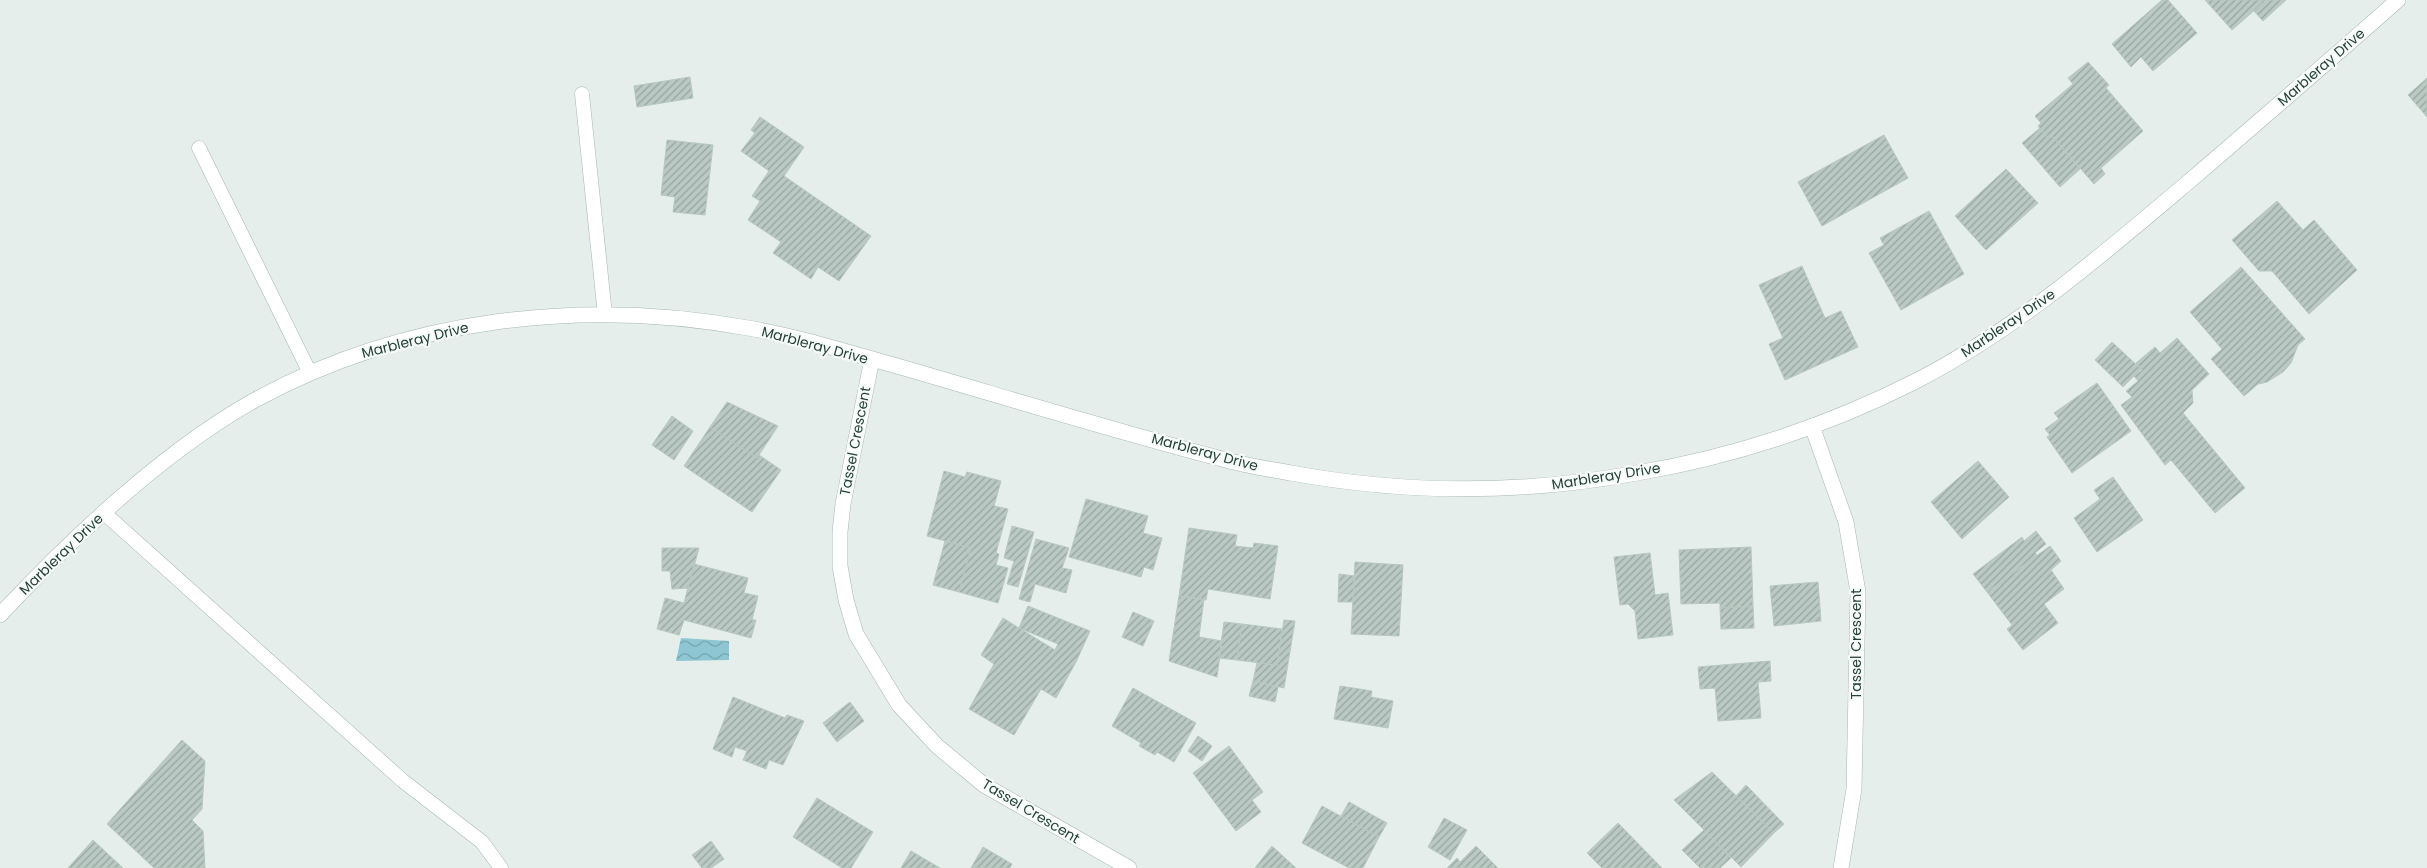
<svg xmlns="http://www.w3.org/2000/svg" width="2427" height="868" font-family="Poppins,sans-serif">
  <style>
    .water { fill: url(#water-waves) }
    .building { fill: url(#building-hatch); stroke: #b7c8c1; fill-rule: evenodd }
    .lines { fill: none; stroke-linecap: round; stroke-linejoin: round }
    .service-casing { stroke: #a7b7b1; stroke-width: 15 }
    .minor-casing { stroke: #a7b7b1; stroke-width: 16 }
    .tertiary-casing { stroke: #a7b7b1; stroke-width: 16 }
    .service { stroke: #fff; stroke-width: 14 }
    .minor { stroke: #fff; stroke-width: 15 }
    .tertiary { stroke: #fff; stroke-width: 15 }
    .labels { text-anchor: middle; stroke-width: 4.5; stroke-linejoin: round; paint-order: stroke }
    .street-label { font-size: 14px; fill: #244139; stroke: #f6faf8 }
  </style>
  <defs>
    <pattern id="water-waves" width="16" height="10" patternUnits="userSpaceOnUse" patternTransform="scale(1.25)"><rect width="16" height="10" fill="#8ec7d3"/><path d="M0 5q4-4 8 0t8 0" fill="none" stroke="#74a3ac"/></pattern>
    <pattern id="building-hatch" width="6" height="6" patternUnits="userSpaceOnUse" patternTransform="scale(1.25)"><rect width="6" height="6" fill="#bac9c3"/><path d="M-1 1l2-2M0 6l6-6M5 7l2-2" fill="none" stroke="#97a59f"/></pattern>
  </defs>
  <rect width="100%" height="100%" fill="#e5eeea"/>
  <path class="water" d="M681,638L729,641V660L676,661Z"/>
  <path class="building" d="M2162,0H2168L2197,33L2153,71L2141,57L2131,67L2112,44Z
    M2205,0H2266L2232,30Z
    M2266,0H2286L2263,21L2254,11Z
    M2088,62L2109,85L2106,88L2143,131L2101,168L2105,174L2094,184L2052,136L2049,139L2038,126L2041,123L2035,116L2073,84L2068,78Z
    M690,77L693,98L637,107L634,86Z
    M2427,78V117L2408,95Z
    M760,117L804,147L784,176L871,236L839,281L818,267L811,279L773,253L781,242L748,220L760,201L752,196L769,171L741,151L755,133L751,130Z
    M2040,128L2049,139L2052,136L2080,169L2060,187L2022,143Z
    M1884,135L1908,178L1822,226L1798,182Z
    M667,140L713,145L705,215L673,212L675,197L661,195Z
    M2006,169L2038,203L1986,250L1955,216Z
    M2277,201L2303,230L2314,220L2357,270L2309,314L2272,271H2259L2232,240Z
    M1929,211L1964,274L1901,310L1869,253L1884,245L1880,238Z
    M1802,266L1825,318L1841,311L1858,347L1785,380L1769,344L1783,338L1759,285Z
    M2241,267L2305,339L2298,345L2291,363L2283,372L2267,382L2258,384L2244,396L2211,359L2222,349L2190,312Z
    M2177,338L2209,374L2192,390L2193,403L2183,413L2245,488L2215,513L2171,460L2165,465L2121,405L2132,397L2126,391L2138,381L2134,376L2142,370L2136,363L2155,347L2160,353Z
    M2112,342L2141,369L2123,387L2095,360Z
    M2097,383L2131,431L2072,473L2047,437L2050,435L2045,429L2059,419L2054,413Z
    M727,402L778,426L757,458L710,427Z
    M672,416L693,431L674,460L652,445Z
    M710,427L757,458L759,455L781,470L752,512L684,466Z
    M1978,461L2009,497L1962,539L1931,502Z
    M944,471L965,477L967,472L1001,481L994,506L1008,509L996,553L999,554L996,565L1008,568L998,603L959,592L971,548L927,536Z
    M2113,477L2143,520L2097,552L2074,518L2100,499L2094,490Z
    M1086,499L1148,516L1143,533L1162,538L1153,570L1144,567L1141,577L1069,557Z
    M1012,526L1034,532L1018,587L1007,584L1014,561L1004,558Z
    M1189,528L1237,535L1235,546L1253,548L1254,543L1278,546L1270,599L1208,589L1206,600L1179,596Z
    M2036,531L2046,544L2035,553L2037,555L1987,592L1973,574L2022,537L2024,541Z
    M1036,539L1069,548L1062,568L1072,570L1066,593L1035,584L1030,602L1019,599Z
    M945,541L971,548L959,592L933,585Z
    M2050,546L2061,561L2051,570L2064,589L2044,604L2058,623L2023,650L2007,629L2012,625L1987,592Z
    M1751,547L1753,606L1720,608V603L1681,604L1679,550Z
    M662,548H699L688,588L672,589L670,571H662Z
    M1650,553L1655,595L1668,593L1673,635L1638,639L1635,611L1628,604L1620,605L1614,557Z
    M1355,562L1403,565L1399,636L1351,634Z
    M694,564L748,578L744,593L758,596L752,620H756L751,638L684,620L679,635L657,629L665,598L684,603Z
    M1339,574L1355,576L1353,602H1338Z
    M1818,582L1821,621L1774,626L1770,586Z
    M1179,596L1204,599L1199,637L1222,641L1217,677L1169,661Z
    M1028,606L1090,631L1076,662L1056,698L1041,689L1014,735L969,709L994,664L981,655L1003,618L1019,628ZM1019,628L1058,644L1055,650Z
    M1753,606L1754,628L1721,629L1720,608Z
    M1133,612L1154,621L1143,646L1122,637Z
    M1284,620L1295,621L1284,688L1253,681L1257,663L1277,665Z
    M1224,622L1242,624L1237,660L1219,658Z
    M1242,624L1282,629L1277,665L1237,660Z
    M1770,661L1771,681L1758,682L1761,718L1718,721L1715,688L1700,689L1698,667Z
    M1253,681L1278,687L1275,702L1249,696Z
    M1340,686L1372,691L1371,697L1393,701L1388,728L1334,719Z
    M1133,688L1196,723L1174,762L1157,752L1155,755L1139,746L1141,743L1112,726Z
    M733,697L785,718L787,715L804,721L783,765L769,760L766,769L743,760L747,751L735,747L732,757L713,749Z
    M850,702L864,721L837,742L823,723Z
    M1198,736L1212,746L1202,761L1188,751Z
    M182,740L205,761L202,809L192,820L203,831L205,868H154L107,824Z
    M1229,746L1263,792L1252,800L1261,812L1236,831L1193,773Z
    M1712,772L1774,833L1741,867L1674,800Z
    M1746,785L1784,824L1774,833L1736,796Z
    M817,798L873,832L851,868H842L793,837Z
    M1349,802L1387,823L1379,837L1341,816Z
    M1322,806L1379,837L1363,868H1349L1302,843Z
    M1444,818L1467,830L1450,860L1428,847Z
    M1618,823L1662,868H1602L1587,853Z
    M1704,830L1731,858L1720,868H1700L1682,850Z
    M93,840L123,868H68Z
    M711,841L724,859L711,868H702L692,855Z
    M1272,846L1296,868H1255Z
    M1476,846L1498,868H1447L1457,858L1460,862Z
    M983,847L1012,864L1010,868H971Z
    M911,851L940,868H901Z"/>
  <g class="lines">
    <defs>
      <path id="service" d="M582,94L605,315
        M199,148L310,373
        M103,512L403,781L482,842L501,868"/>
      <path id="minor" d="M872,359L843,504L840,532V566L846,600L856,634L899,705L937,746L984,785L1129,868
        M1812,426L1846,522L1858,592L1854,789L1841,868"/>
      <path id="tertiary" d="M0,615C72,538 162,452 255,400C405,318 582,298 748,328C801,337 853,354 904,368C1011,399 1118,432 1226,460C1247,466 1269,469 1291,473C1406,494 1523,494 1637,473C1733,457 1829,425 1916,381C2015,330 2101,256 2186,184C2257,123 2328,62 2398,0"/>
    </defs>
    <use href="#service" class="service-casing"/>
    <use href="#minor" class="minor-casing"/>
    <use href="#tertiary" class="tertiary-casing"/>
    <use href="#service" class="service"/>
    <use href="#minor" class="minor"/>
    <use href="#tertiary" class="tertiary"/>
  </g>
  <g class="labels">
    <g class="street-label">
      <text transform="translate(2321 67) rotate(-41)" y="5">Marbleray Drive</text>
      <text transform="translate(2008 323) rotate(-34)" y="5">Marbleray Drive</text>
      <text transform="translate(415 340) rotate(-14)" y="5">Marbleray Drive</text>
      <text transform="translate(815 345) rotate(15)" y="5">Marbleray Drive</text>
      <text transform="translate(855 441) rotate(-79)" y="5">Tassel Crescent</text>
      <text transform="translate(1205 452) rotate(15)" y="5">Marbleray Drive</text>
      <text transform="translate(1606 476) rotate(-9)" y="5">Marbleray Drive</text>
      <text transform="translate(61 554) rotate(-44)" y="5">Marbleray Drive</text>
      <text transform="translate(1856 644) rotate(-90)" y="5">Tassel Crescent</text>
      <text transform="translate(1031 811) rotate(31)" y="5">Tassel Crescent</text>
    </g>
  </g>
</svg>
